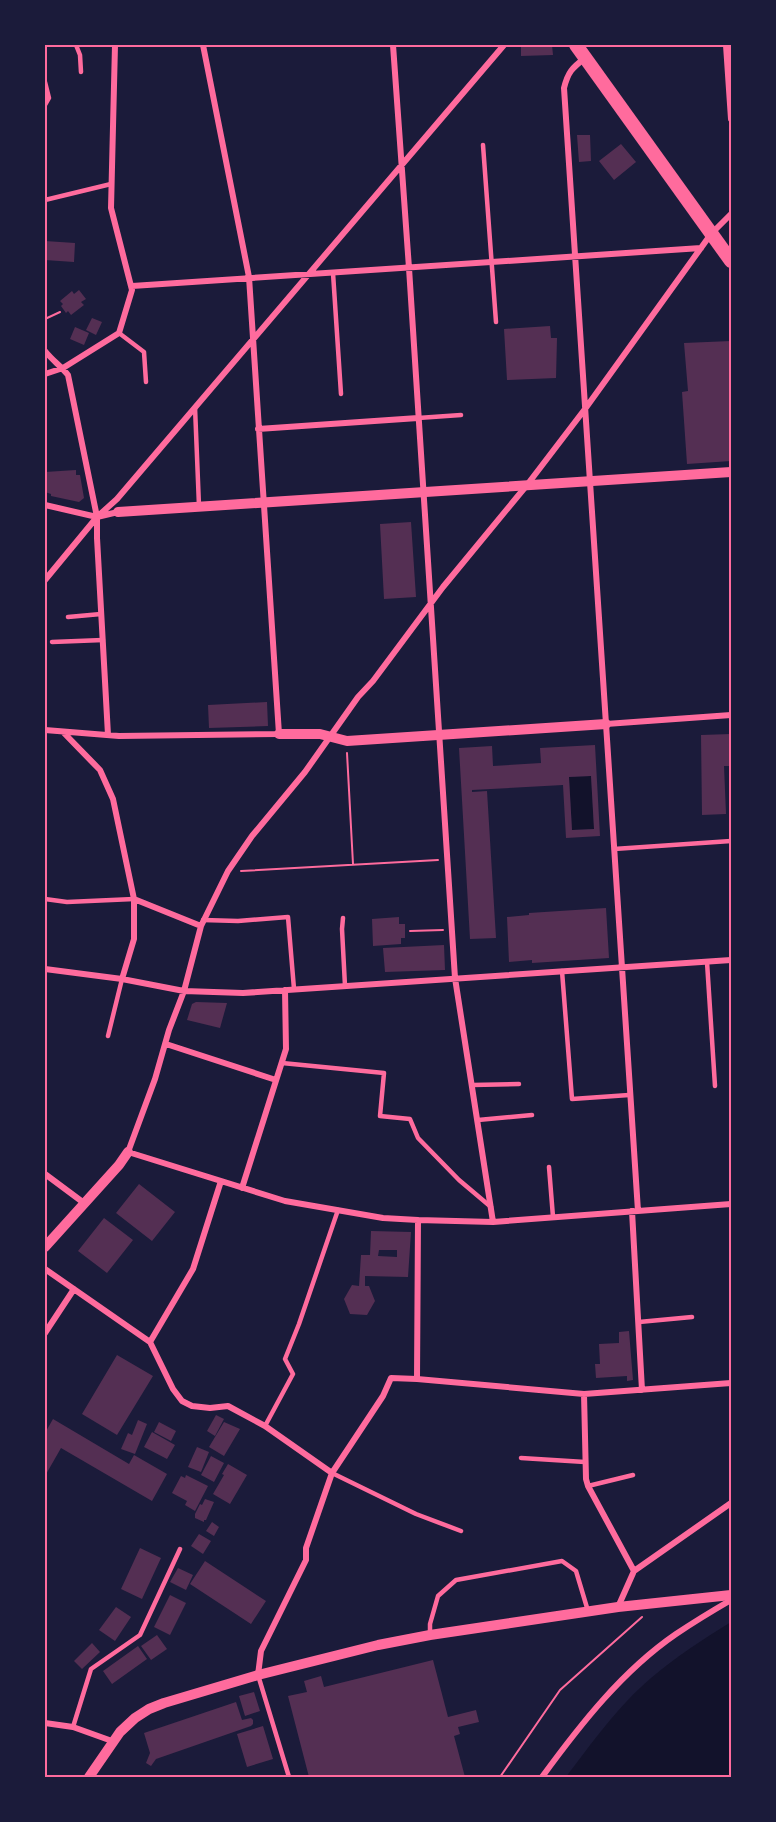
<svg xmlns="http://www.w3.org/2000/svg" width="776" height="1822" font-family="'Fira Sans Condensed',sans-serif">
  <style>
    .water { fill: #12122b }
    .building { fill: #542f53; fill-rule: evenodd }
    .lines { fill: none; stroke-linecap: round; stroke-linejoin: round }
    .path { stroke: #ff6b9d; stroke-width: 2 }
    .service { stroke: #ff6b9d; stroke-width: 4.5 }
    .minor { stroke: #ff6b9d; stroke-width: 6 }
    .tertiary { stroke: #ff6b9d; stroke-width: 10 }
    .primary { stroke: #ff6b9d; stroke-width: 14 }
    .neatline { fill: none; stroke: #ff6b9d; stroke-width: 2 }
  </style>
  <rect width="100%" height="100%" fill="#1b1b3a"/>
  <path class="water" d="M591,776L594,829L572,830L569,777Z
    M731,1622V1777H566C591,1744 619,1705 651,1678C676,1657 703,1639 731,1622Z"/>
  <path class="building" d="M521,45H552L553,55L521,56Z
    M577,135H590L591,161L579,162Z
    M621,144L636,162L614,180L599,161Z
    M45,241L75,243L74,262L45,260Z
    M79,290L86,299L81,302L84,305L71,315L68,311L66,313L61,306L63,304L60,301L72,291L74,294Z
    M92,318L102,322L96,335L86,330Z
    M550,326L551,338H557L556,378L507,380L504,329Z
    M75,327L89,333L84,345L70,339Z
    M731,341V461L687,464L682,392L688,391L684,343Z
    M76,470V475H80L84,498L79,502L51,496V494L45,492V472Z
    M411,522L416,597L384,599L380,524Z
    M267,702L268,726L209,728L208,705Z
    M731,734V766H724L726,814L702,815L701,735Z
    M595,745L600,836L566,838L563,785L472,790V792L487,791L496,938L470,939L459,748L492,746L493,766L541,763L540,748ZM591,776L594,829L572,830L569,777Z
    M606,908L609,958L532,963V960L509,962L507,917L529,915V913Z
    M399,917V924H405V938H401V944L373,946L372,919Z
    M444,945L445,970L385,972L383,948Z
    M196,1002L227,1003L220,1028L187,1020L192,1004Z
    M139,1184L175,1212L152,1241L116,1213Z
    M104,1218L133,1240L107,1273L78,1251Z
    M371,1231L411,1232L408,1277L365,1276V1286H369L375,1301L367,1315L350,1314L344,1299L352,1285L359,1286L361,1255H370ZM379,1250H397V1257L378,1256Z
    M629,1331L633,1380L627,1381V1376L596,1378L595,1364H600L599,1344L619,1343V1332Z
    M117,1355L153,1376L117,1435L82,1414Z
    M216,1415L224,1419L215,1436L207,1431Z
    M53,1419L129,1464L134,1455L167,1474L152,1501L61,1448L45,1476V1433Z
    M138,1420L147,1424L135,1454L121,1449L128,1433L132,1435Z
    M159,1422L176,1431L171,1441L154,1432Z
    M224,1422L240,1429L224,1456L209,1447Z
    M152,1432L175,1445L167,1459L144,1447Z
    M197,1447L209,1452L201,1472L188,1467Z
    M211,1456L224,1463L214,1482L201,1475Z
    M228,1464L247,1475L230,1504L213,1494L224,1475L222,1474Z
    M186,1475L208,1486L195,1511L185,1505L187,1501L172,1493L181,1476L185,1478Z
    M205,1499L214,1502L206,1520H204V1522L195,1518V1514L200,1504L202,1505Z
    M212,1522L219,1527L214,1536L206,1531Z
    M199,1534L211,1541L203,1554L191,1546Z
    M140,1548L161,1558L142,1599L121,1589Z
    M205,1561L266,1601L251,1624L190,1584Z
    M178,1568L193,1575L186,1590L170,1582Z
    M170,1595L186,1603L170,1635L154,1627Z
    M116,1607L131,1617L115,1641L99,1630Z
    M157,1635L167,1649L151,1660L141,1646Z
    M92,1643L100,1652L82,1669L74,1661Z
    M138,1646L147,1659L112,1684L103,1671Z
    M433,1660L448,1717L476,1710L479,1722L458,1727L460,1734L454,1736L465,1777H309L288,1696L307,1692L304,1681L321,1676L324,1687Z
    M254,1692L260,1711L245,1716L239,1696Z
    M236,1702L242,1720L251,1718L253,1720V1724L251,1726L156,1759L151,1766L146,1763L150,1753L144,1733Z
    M263,1726L273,1759L247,1767L237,1734Z"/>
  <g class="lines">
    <path class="path" d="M45,319L60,312
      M347,753L353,864
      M241,871L438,860
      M410,931L443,930
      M500,1777L560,1690L642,1617"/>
    <path class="service" d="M76,45L80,55L81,72
      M45,82L49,98L45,105
      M483,145L496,322
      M45,200L111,184
      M333,273L341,394
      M119,333L144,352L146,382
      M195,407L199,506
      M418,418L461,415
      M68,617L101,614
      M52,642L103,640
      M614,849L731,841
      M45,899L67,902L134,899
      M343,918L342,929L345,986
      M203,920L238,921L288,917L294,989
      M707,962L715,1086
      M562,971L572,1099L629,1095
      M108,1036L122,979
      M282,1063L384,1073L380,1116L410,1119L418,1138L459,1180L491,1207
      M472,1085L519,1084
      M478,1120L532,1115
      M549,1167L553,1217
      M639,1322L692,1317
      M265,1426L293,1374L285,1359L299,1324L338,1210
      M521,1458L585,1462
      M332,1473L416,1514L461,1531
      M588,1486L633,1475
      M430,1635V1624L438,1596L456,1580L562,1561L576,1571L588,1611
      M258,1675L289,1777
      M73,1727L91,1669L140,1635L180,1549"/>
    <path class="minor" d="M393,45L409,268L455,978L493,1222
      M726,45L731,119
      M585,58C572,68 568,72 564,88L606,724L731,715
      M132,286L701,248
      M45,351C53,361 61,366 68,375L97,517V538L108,735
      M45,374L63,368L119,333L132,290L111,208L115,45
      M258,429L418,418
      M45,505L97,517L118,512
      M45,580L97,517L117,499L504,45
      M606,724L638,1211
      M45,730L119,736L279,734L249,277L203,45
      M63,732L100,770L113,799L134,899V939L122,979
      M134,899L201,926
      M45,969L122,979L184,991L243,993L731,960
      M166,1044L276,1080
      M45,1174L84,1203
      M242,1188L286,1049L285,990
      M632,1211L642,1390
      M418,1220L493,1222L731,1204
      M45,1269L150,1342L173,1389L182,1401L192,1406L210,1408L228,1406L265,1426L332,1473
      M45,1333L74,1289
      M150,1342L193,1269L221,1181
      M417,1379L584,1394L731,1383
      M584,1394L586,1479L588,1486L634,1571
      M618,1607L634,1571L731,1503
      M258,1675L261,1651L306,1560V1548L332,1473L383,1396L391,1378L417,1379L418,1220L383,1218L285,1201L128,1152L155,1079L169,1030L184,991L201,926L228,871L252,836L305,772L358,697L373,681L443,587L527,485L585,409L711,234L731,214
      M45,1723L73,1727L112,1741
      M542,1777C580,1725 622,1671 676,1634C694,1622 712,1611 731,1600"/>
    <path class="tertiary" d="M118,512L731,472
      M279,734H320L347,741L606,724
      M45,1247L119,1165L128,1152
      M89,1777L120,1732L135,1718L149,1709L164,1703L258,1675L378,1645L430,1635L618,1607L731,1595"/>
    <path class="primary" d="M576,45L731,261"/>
  </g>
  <rect width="776" height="1822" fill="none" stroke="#1b1b3a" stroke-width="93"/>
  <rect x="46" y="46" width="684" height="1730" class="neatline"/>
</svg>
